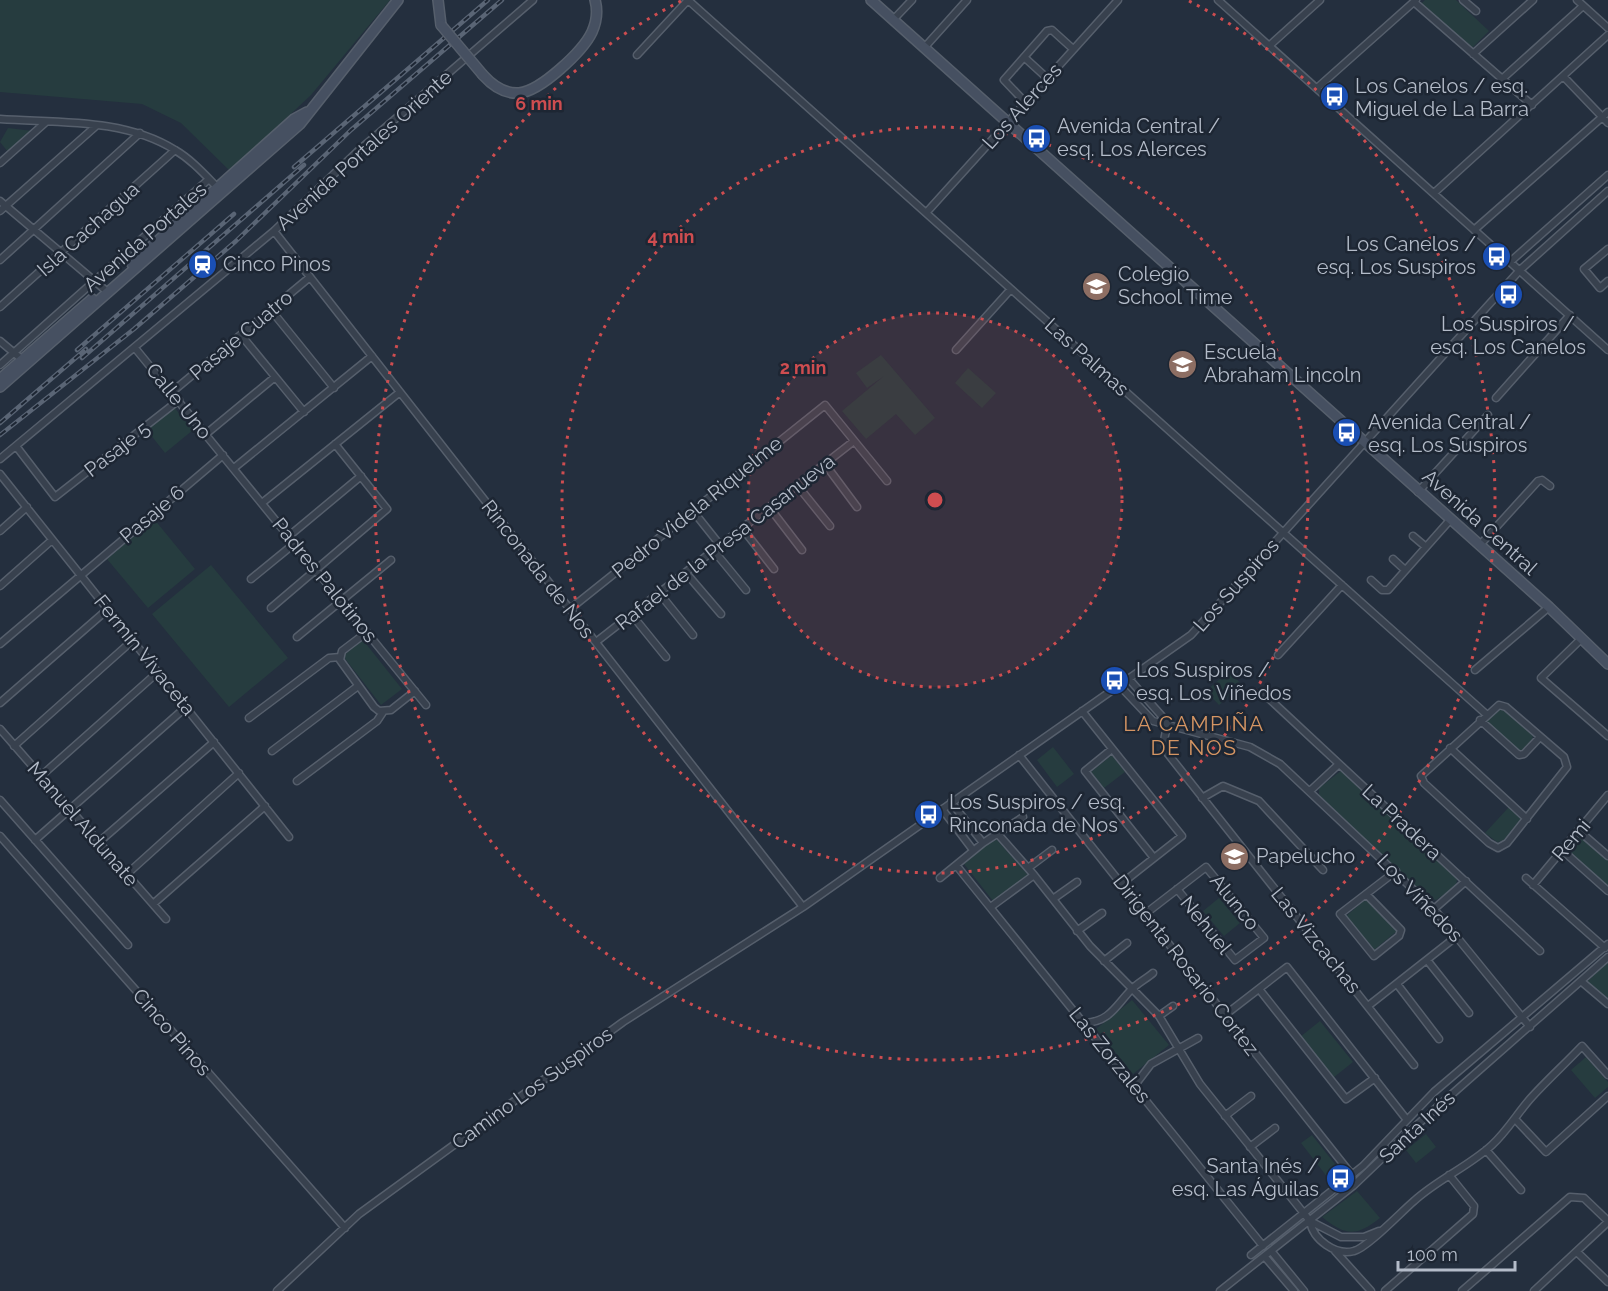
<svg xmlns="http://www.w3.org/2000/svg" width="1608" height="1291" font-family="Raleway,sans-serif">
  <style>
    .green { fill: #263c3f }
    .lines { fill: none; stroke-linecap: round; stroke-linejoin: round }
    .street-casing { stroke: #565f6c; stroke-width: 9 }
    .secondary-casing { stroke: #565f6c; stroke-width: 12 }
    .street { stroke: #38414e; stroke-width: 6 }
    .secondary { stroke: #465061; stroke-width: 9 }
    .rail-casing { stroke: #5a6575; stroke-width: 4.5 }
    .rail { stroke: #1d2633; stroke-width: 2; stroke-dasharray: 7; stroke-linecap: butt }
    .secondary-bridge-casing { stroke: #565f6c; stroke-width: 12; stroke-linecap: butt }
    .secondary-bridge { stroke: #465061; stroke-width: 9 }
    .ring { fill: none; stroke: #ce4d50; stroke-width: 3; stroke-dasharray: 3 6 }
    .labels { text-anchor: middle; stroke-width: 5; stroke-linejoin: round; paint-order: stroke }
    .poi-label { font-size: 20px; fill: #b4bcc9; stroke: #1d2633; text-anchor: start }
    .street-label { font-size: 20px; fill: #b4bcc9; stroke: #1d2633 }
    .neighbourhood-label { font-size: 21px; letter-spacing: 1.5px; fill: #d59563; stroke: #1d2633 }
    .centre { fill: #ce4d50; stroke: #1d2633; stroke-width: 3 }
    .ring-label { font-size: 18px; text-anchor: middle; font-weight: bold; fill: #ce4d50; stroke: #1d2633; stroke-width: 5; stroke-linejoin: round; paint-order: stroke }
  </style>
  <rect width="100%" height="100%" fill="#242f3e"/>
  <path class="green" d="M0,0H390L311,95L230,171L181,123L142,104L0,92Z
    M1425,0H1456L1489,31L1471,49L1421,4Z
    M8,128L33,131L8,152L0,142Z
    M881,355L935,418L915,435L896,414L866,439L842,411L884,376L867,388L856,373Z
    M968,368L996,393L982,408L955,383Z
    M173,406L193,430L165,453L146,429Z
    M154,519L195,569L148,608L107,559Z
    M211,565L288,658L229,707L152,614Z
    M363,640L402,689L381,705L343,656Z
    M1229,671L1242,685L1219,705L1206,691Z
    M1499,709L1505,711L1533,735L1532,740L1521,753L1486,721Z
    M1053,747L1074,774L1057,787L1037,760Z
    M1112,755L1125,772L1104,788L1091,772Z
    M1342,770L1457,879L1456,886L1436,900L1428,898L1319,795V788Z
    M1509,807L1522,818L1503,841L1497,842L1485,833Z
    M1578,835L1608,859V888L1569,852V848Z
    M997,840L1028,875L993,901L964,864L991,841Z
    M1219,898L1240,923L1224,936L1203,911Z
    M1367,898L1397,931L1374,950L1345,917Z
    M1608,961V998L1589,985L1588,981Z
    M1132,1000L1169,1045L1133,1074L1096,1029Z
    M1320,1021L1353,1062L1333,1078L1300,1037Z
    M1586,1057L1608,1082V1087L1595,1098L1571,1070Z
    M1426,1134L1436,1147L1416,1163L1406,1150Z
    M1312,1135L1339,1169L1328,1178L1301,1143Z
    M1357,1191L1380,1218C1356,1237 1346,1236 1322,1217Z"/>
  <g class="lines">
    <defs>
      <path id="street" d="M688,0L1486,714
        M1218,0L1608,350
        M1463,0L1476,11
        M1577,0L1608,28
        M1414,2L1532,105
        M893,20L912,0
        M1269,46L1320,0
        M924,48L967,0
        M1473,54L1533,0
        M637,55L688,0
        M1024,57L1047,78
        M1563,76L1608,123
        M1502,79L1583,6
        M1317,88L1416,0
        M1025,102L1004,80L1047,31L1052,30L1073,49
        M0,119C58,123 124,118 175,150C192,160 205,175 219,189
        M0,163L46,122
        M1434,193L1608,35
        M0,201L104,289
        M0,211L96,126
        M926,213L1118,0
        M1474,230L1608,112
        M274,231L803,907
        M1608,249L1584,269L1600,288L1608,281
        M0,260L140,133
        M1510,262L1608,175
        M0,307L175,150
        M271,310L334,388
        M241,335L304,412
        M0,341L25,362
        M135,348L426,705
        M956,350L1011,289
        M0,365L209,179
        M172,392L310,277
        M1496,398L1570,315
        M206,434L275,377
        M16,446L55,497L179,400
        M0,459L274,231L357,152L533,0
        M825,464L857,507
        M234,468L372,356
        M0,474L289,837
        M797,485L830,526
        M1418,492L1488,415
        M262,503L400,392
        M769,507L802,550
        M693,511L720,545
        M742,528L774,569
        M0,531L27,507
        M289,536L361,476
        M1413,536L1426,547
        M1479,546L1538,481L1542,480L1550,486
        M714,551L746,590
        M1393,559L1405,570
        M686,573L721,614
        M251,579L295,543
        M1371,580L1382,590H1388L1450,520
        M0,586L52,540
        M660,594L693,635
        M271,608L387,509L335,444
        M570,609L825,405L887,481
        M632,615L666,657
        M367,632L342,651L340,660L374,707L379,711L391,710L415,691
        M297,637L391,560
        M1582,638L1541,678L1608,736
        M596,642L854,441
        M0,644L223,455
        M1278,655L1342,585
        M1475,670L1549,607
        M1129,679L1168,723
        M1120,686L1153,721L1250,747L1280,764L1434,909L1530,1027
        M1263,693L1540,951
        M0,703L108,609
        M1499,705L1506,707L1564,757L1567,767L1507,843L1498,848L1489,843L1424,783L1421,776Z
        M1082,711L1182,836L1121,884
        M249,718L329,658L340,657
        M1480,720L1519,755L1524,754L1540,737
        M1168,724C1165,736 1161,743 1168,754L1414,1065
        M0,729L166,919
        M14,746L133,640
        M1450,748L1527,819
        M1112,749L1085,771L1154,858
        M272,751L358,686
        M1019,755L1352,1175
        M41,776L158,672
        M297,781L377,721L383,712
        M1310,791L1339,764
        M1202,798L1223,786L1259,801L1323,870
        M0,800L128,945
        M951,802L983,843
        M942,809L973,850
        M1578,830L1608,856
        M997,833L1034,875L1090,946L1159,1016L1200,1084L1310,1221L1341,1237H1364L1379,1231
        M0,836L345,1228
        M35,840L186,707
        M99,842L214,742
        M1562,850L1608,891
        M956,865L1263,1246
        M1028,868L1052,850
        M127,874L239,773
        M940,878L983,843L1023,817
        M1526,878L1605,948
        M1533,885L1608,795
        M1366,894L1401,930L1399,936L1374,956L1340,914L1396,871
        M1053,899L1077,882
        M153,904L265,806
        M992,906L1034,875
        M1434,909L1466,881
        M1145,914L1206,867L1264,938L1235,960L1177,889
        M1077,931L1102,913
        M1427,960L1469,1013
        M1104,961L1127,943
        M1582,982L1608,1004
        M1397,984L1439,1039
        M1259,989L1346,1099L1375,1078
        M1368,1006L1457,936
        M1225,1015L1287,967L1407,1120
        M1159,1016L1173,1006
        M1084,1023C1109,1022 1115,1007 1130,991C1136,984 1146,979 1153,973
        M1135,1085L1151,1064L1198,1038
        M1225,1116L1251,1096
        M1515,1119L1546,1152L1608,1096
        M1250,1147L1275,1128
        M1486,1150L1521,1190
        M1310,1221C1313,1240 1336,1256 1354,1251C1367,1248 1402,1211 1414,1201C1438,1179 1468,1167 1492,1145C1507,1131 1517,1114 1530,1099C1546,1081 1565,1064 1582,1046L1608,1075
        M1335,1251L1371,1291
        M1272,1252L1304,1291
        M1577,1252L1608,1282
        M1251,1255L1363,1166L1434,1092L1608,944
        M1265,1257L1294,1291
        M277,1291L359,1214L623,1022L803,907L1191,635L1520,270L1608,191
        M1220,1291L1353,1186L1418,1124L1608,957
        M1385,1291L1473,1214L1474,1206L1449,1175
        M1462,1291L1570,1197L1584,1198L1608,1221
        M1534,1291L1608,1222"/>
      <path id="secondary" d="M438,0L441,25
        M871,0L1549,607L1608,664
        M483,75C492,85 505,94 519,93C541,91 583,51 592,32C597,21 598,11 595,0
        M132,264L294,119L307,112
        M0,379L92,299
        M0,387L300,124L398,0"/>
    </defs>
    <use href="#street" class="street-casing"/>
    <use href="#secondary" class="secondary-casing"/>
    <use href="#street" class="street"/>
    <use href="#secondary" class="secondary"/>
    <defs>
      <path id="rail" d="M294,167L488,0
        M77,350L234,214
        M82,358L304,165
        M0,423L86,349
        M0,435L134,329L236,241L351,130L502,0"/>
    </defs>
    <use href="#rail" class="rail-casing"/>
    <use href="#rail" class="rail"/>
    <defs>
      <path id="secondary-bridge" d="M441,25L483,75"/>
    </defs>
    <use href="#secondary-bridge" class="secondary-bridge-casing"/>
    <use href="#secondary-bridge" class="secondary-bridge"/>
  </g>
  <circle cx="935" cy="500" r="187" fill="#ce4d50" fill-opacity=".12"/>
  <g class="ring">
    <circle cx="935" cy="500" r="187"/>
    <circle cx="935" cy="500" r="373"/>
    <path d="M1189 1A560 560 0 1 1 681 1"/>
  </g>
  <defs>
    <symbol id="bus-disc" viewBox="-11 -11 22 22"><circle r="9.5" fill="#1a4fb4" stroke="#1d2633"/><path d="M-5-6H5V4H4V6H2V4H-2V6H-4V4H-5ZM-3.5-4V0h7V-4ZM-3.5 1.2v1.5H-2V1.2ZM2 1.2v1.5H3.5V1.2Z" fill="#fff"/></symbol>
    <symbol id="station-disc" viewBox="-11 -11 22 22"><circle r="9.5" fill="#1a4fb4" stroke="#1d2633"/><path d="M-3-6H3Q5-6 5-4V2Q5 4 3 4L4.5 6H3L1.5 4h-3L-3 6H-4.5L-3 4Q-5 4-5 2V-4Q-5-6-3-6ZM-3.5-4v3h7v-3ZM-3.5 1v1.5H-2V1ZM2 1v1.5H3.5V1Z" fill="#fff"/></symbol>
    <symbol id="school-disc" viewBox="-11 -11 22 22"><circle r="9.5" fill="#8d6e63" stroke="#1d2633"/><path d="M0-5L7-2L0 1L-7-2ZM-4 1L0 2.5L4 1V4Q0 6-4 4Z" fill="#fff"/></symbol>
  </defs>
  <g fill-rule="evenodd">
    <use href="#bus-disc" x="1318" y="80" width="33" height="33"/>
    <use href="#bus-disc" x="1020" y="122" width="33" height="33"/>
    <use href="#bus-disc" x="1480" y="240" width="33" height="33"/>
    <use href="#station-disc" x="186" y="248" width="33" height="33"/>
    <use href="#school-disc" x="1080" y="270" width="33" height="33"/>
    <use href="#bus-disc" x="1492" y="278" width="33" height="33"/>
    <use href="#school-disc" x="1166" y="348" width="33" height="33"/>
    <use href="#bus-disc" x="1330" y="416" width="33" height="33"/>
    <use href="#bus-disc" x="1098" y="664" width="33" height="33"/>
    <use href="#bus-disc" x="912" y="798" width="33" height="33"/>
    <use href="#school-disc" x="1218" y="840" width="33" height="33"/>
    <use href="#bus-disc" x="1324" y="1162" width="33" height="33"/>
  </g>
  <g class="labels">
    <g class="poi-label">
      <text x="1355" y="93">Los Canelos / esq.<tspan x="1355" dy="23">Miguel de La Barra</tspan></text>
      <text x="1057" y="133">Avenida Central /<tspan x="1057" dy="23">esq. Los Alerces</tspan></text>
      <text x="1476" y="251" text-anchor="end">Los Canelos /<tspan x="1476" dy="23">esq. Los Suspiros</tspan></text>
      <text x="223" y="271">Cinco Pinos</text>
      <text x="1118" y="281">Colegio<tspan x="1118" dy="23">School Time</tspan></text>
      <text x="1508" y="331" text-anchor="middle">Los Suspiros /<tspan x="1508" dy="23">esq. Los Canelos</tspan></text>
      <text x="1204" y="359">Escuela<tspan x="1204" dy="23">Abraham Lincoln</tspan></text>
      <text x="1368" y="429">Avenida Central /<tspan x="1368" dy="23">esq. Los Suspiros</tspan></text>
      <text x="1136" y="677">Los Suspiros /<tspan x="1136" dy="23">esq. Los Viñedos</tspan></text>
      <text x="949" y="809">Los Suspiros / esq.<tspan x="949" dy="23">Rinconada de Nos</tspan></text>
      <text x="1256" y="863">Papelucho</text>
      <text x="1319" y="1173" text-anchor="end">Santa Inés /<tspan x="1319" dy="23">esq. Las Águilas</tspan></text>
    </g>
    <g class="street-label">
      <text transform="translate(1022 106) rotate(-48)" y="7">Los Alerces</text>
      <text transform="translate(364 150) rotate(-42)" y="7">Avenida Portales Oriente</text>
      <text transform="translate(88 229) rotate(-42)" y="7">Isla Cachagua</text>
      <text transform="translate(145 237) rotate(-41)" y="7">Avenida Portales</text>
      <text transform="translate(241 335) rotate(-40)" y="7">Pasaje Cuatro</text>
      <text transform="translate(1087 357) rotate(42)" y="7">Las Palmas</text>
      <text transform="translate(179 401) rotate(51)" y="7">Calle Uno</text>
      <text transform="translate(117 449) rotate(-38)" y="7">Pasaje 5</text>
      <text transform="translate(697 507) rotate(-39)" y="7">Pedro Videla Riquelme</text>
      <text transform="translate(152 514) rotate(-40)" y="7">Pasaje 6</text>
      <text transform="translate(1480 522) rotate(42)" y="7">Avenida Central</text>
      <text transform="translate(725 542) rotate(-38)" y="7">Rafael de la Presa Casanueva</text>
      <text transform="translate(538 569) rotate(52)" y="7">Rinconada de Nos</text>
      <text transform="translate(325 580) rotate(51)" y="7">Padres Palotinos</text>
      <text transform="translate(1236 585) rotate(-48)" y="7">Los Suspiros</text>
      <text transform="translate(145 655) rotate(51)" y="7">Fermín Vivaceta</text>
      <text transform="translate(1402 822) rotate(43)" y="7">La Pradera</text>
      <text transform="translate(83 824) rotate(49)" y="7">Manuel Aldunate</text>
      <text transform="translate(1571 840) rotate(-50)" y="7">Remi</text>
      <text transform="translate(1420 898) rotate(46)" y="7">Los Viñedos</text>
      <text transform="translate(1235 902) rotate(51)" y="7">Alunco</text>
      <text transform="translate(1206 925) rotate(51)" y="7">Nehuel</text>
      <text transform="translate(1316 940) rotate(51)" y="7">Las Vizcachas</text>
      <text transform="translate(1186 965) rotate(52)" y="7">Dirigenta Rosario Cortez</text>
      <text transform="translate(172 1032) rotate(49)" y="7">Cinco Pinos</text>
      <text transform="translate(1110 1055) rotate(51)" y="7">Las Zorzales</text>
      <text transform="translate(532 1088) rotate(-36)" y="7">Camino Los Suspiros</text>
      <text transform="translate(1417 1127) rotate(-43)" y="7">Santa Inés</text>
    </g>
    <g class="neighbourhood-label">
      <text x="1194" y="731">LA CAMPIÑA<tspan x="1194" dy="24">DE NOS</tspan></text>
    </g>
  </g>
  <circle cx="935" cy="500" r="9" class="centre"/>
  <g class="ring-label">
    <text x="539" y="110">6 min</text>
    <text x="671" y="243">4 min</text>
    <text x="803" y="374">2 min</text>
  </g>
  <path d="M1398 1261v9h117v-9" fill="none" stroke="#b4bcc9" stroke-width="3"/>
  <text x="1407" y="1261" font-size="18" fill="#b4bcc9" stroke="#1d2633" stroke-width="4.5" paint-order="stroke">100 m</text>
</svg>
